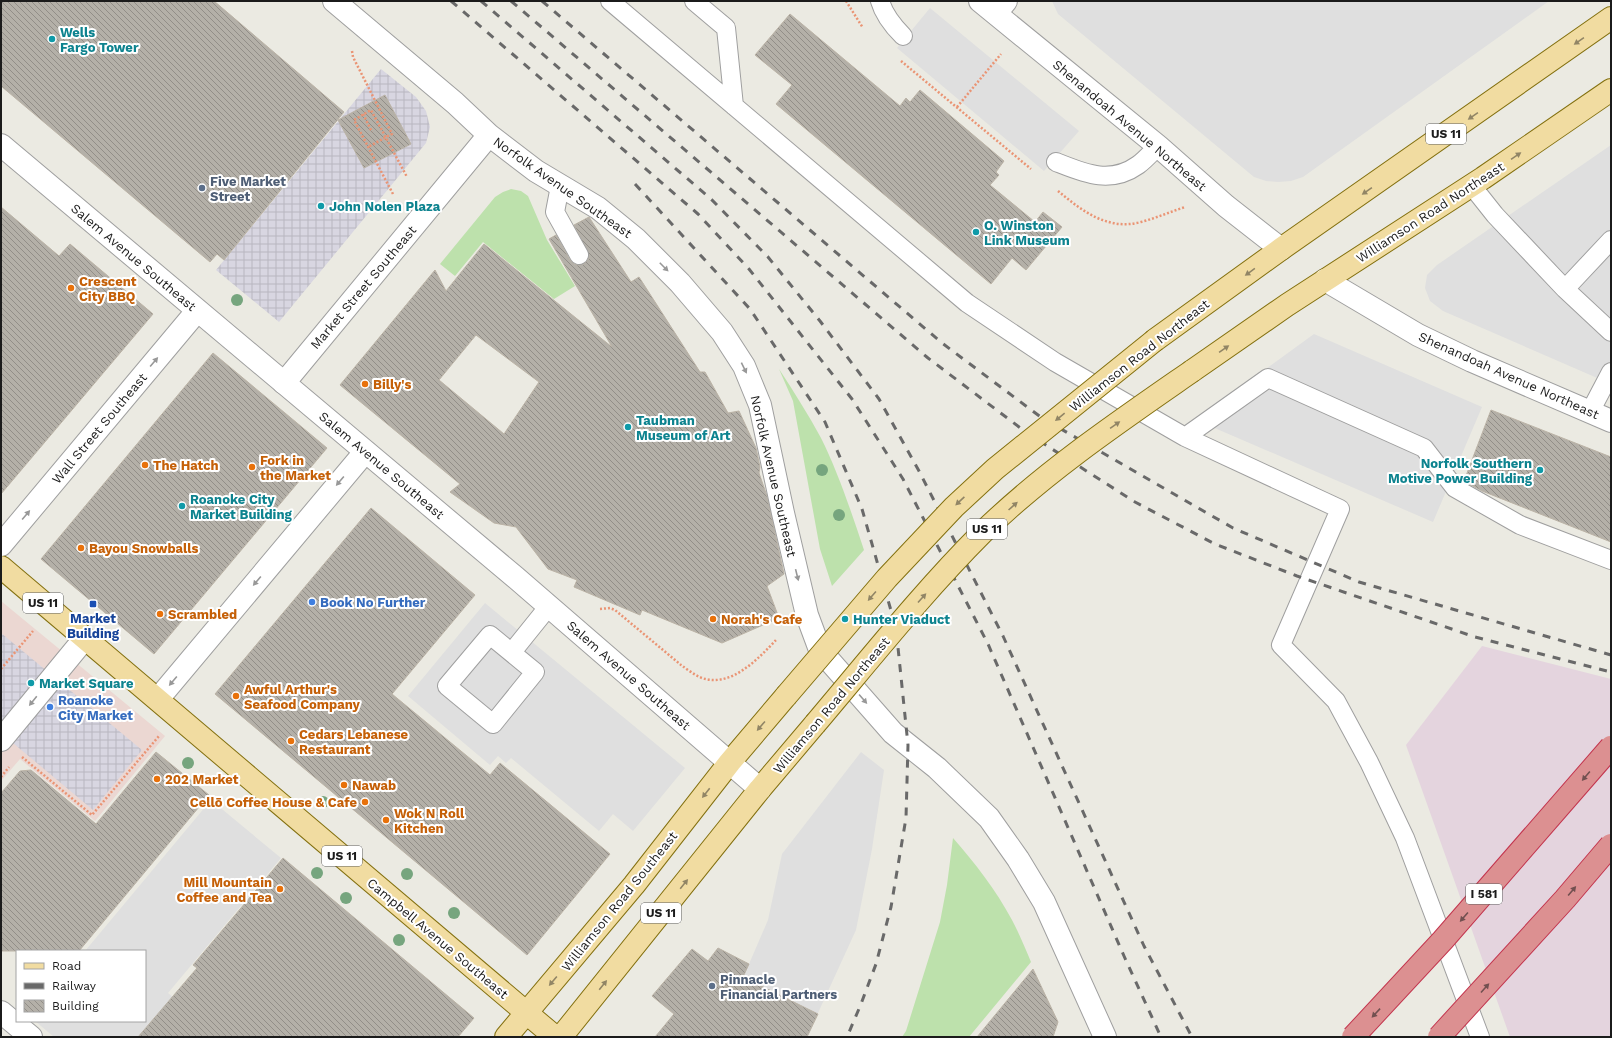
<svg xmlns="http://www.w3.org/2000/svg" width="1612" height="1038" font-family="'Work Sans',sans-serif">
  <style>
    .commercial { fill: #ebd7d2 }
    .railway { fill: #e4d4de }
    .grass { fill: #bde1ac }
    .parking { fill: #dfdfdf }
    .plaza { fill: url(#plaza-grid) }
    .building { fill: url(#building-back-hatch); stroke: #bbb3a6; fill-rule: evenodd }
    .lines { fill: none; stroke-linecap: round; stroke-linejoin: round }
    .service-casing { stroke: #9f9f9f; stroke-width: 20 }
    .minor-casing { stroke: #9f9f9f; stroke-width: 24 }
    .tertiary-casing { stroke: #9f9f9f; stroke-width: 24 }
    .primary-casing { stroke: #83700f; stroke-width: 24 }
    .path { stroke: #ea9474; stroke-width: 2.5; stroke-dasharray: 2 2; stroke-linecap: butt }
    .service { stroke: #fff; stroke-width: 18 }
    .minor { stroke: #fff; stroke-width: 22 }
    .tertiary { stroke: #fff; stroke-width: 22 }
    .primary { stroke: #f1dca1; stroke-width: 22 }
    .rail { stroke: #696969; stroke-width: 3; stroke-dasharray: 8 8; stroke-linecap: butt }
    .primary-bridge-casing { stroke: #83700f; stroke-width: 24; stroke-linecap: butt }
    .motorway-bridge-casing { stroke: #c3354e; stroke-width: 24; stroke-linecap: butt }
    .primary-bridge { stroke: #f1dca1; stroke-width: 22 }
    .motorway-bridge { stroke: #dc9091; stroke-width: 22 }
    .tree { fill: #76a57e }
    .oneway { fill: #918565 }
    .oneway2 { fill: #989898 }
    .oneway3 { fill: #725050 }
    .culture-dot { fill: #0f9aa8; stroke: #fff; stroke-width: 1.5 }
    .service-dot { fill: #5c6f8a; stroke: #fff; stroke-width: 1.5 }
    .food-dot { fill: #e8710a; stroke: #fff; stroke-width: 1.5 }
    .shop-dot { fill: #3f7fe0; stroke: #fff; stroke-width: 1.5 }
    .transit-dot { fill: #1a4fb4; stroke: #fff; stroke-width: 1.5 }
    .labels { text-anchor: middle; stroke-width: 4; stroke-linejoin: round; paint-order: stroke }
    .shield { fill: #fff; stroke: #5f5f5f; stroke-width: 1 }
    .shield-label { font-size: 12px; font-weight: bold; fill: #1b1b1b }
    .culture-label { font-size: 13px; font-weight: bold; fill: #0d838f; stroke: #fff; text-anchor: start }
    .street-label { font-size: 13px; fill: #1b1b1b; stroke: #fff }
    .service-label { font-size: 13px; font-weight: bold; fill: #4e5e75; stroke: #fff; text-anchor: start }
    .food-label { font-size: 13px; font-weight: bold; fill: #c56008; stroke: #fff; text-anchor: start }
    .shop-label { font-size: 13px; font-weight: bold; fill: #366cbe; stroke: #fff; text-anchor: start }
    .transit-label { font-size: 13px; font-weight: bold; fill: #164399; stroke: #fff }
  </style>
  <defs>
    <pattern id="plaza-grid" width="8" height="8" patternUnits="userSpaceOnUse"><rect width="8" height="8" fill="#d8d6e1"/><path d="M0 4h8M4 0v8" fill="none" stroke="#b9b7c0"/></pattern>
    <pattern id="building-back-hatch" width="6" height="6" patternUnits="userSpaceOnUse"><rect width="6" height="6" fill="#b4b0a8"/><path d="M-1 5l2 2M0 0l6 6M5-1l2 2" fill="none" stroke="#928e88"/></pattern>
  </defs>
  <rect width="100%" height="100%" fill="#ebeae2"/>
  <path class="commercial" d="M1,601L165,736L95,821L20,759L1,781Z"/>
  <path class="railway" d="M1482,646L1611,679V1037H1510L1406,745Z"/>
  <path class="grass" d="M511,189L521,191L528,196L547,240L575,286L554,299L483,242L455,276L440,264L495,197L503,192Z
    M779,369C794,392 808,414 821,438C838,472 852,514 864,550L832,586L820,549L793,401Z
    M953,838C975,863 996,890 1012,920C1019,933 1025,948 1031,962L969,1037H902L906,1031L940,922L947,885Z"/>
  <path class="parking" d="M1052,1H1549L1303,177L1291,181L1278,182L1266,181L1254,177L1058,14Z
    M930,8L1079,131L1044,171L897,48Z
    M1611,145V384L1443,311L1430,301L1425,288L1427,275L1437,265Z
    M1314,334L1482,407L1433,522L1196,420Z
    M485,603L685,768L633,831L613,814L599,831L511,758L506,763L498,756L490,765L408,696Z
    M861,752L884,770L872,849L856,930L807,1037H715L749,964L768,920L782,854Z
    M211,800L281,858L168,993L201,1020L187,1037H54L35,1021H145V951H85Z"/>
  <path class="plaza" d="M381,69L416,97L426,111L430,127L426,143L279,322L216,270Z
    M1,633L142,750L93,810L1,733Z"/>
  <path class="building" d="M1,1H214L344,112L224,260L217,254L210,262L1,86Z
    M790,14L900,106L906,98L910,102L920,90L1004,161L996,172L999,175L990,185L1035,222L1043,212L1062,227L1026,270L1012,258L991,284L776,104L792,85L755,55Z
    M385,95L411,144L364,168L338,120Z
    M1,207L59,256L70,244L153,314L1,494Z
    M589,217L631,282L639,277L700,372H705L728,413L739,411L756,448L760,467L759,473L767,496L784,574L767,586L779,618L722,643L642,610L640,615L574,587L577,580L548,569L516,527L494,523L450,492L460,484L340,385L435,270L446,291L484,244L612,347L549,239L556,235L570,260L574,264L578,265L584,264L588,260L589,255L574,225ZM476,335L539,382L504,434L439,380Z
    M213,353L327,448L154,654L41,559Z
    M1491,410L1611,457V542L1482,491L1464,481Z
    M371,508L475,595L392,694L490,775L500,763L610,854L527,955L215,694Z
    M156,752L209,795L79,951H1V793L20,771L31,770L96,824Z
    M283,858L474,1018L458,1037H138L197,968L193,965Z
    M718,948L749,964L743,977L818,1014L807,1037H655L674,1014L652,996L692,949L708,961Z
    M1033,969L1058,1022L1053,1037H977Z"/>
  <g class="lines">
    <defs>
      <path id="service" d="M610,1L967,303L1055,362L1185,437L1268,378L1424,448L1455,488L1520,525L1611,560
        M694,1L726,28L734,106
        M880,1C884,15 893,26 903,36
        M1056,162C1084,173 1110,185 1138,165C1145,160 1152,152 1158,146
        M560,186L555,212L579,255
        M1472,186L1495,215L1565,289L1611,240
        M1565,289L1611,332
        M1590,412L1611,372
        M1185,437L1340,509L1281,645L1336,701L1369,762L1405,838L1480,1037
        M490,635L535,672L493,724L447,686Z
        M512,652L549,606"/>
      <path id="minor" d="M334,1L455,103L489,135L536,171L598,208L636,239L680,283L722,332L744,366L760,405L783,513L807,615L820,650L893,733L937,768L989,818L1018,859L1044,902L1105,1037
        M996,13L1006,1
        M1325,280L1418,335L1472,361L1611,421
        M284,383L489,135
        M1,545L197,311
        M158,699L365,452
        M1,740L85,638
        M1,1012L31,1037"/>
      <path id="tertiary" d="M980,1L1158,146L1226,206L1281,249
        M1,145L515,577L760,789"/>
      <path id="primary" d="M1155,340L1281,249L1611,18
        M1192,371L1287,305L1483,178L1611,90
        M1,567L555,1037
        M506,1037L634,885L730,762L786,696
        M561,1037L760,789L815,724"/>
    </defs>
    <use href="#service" class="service-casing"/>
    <use href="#minor" class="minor-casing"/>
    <use href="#tertiary" class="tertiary-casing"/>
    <use href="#primary" class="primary-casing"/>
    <path class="path" d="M846,1L863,28
      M352,51L353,57L392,134L368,147
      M901,61L1031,169
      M957,107L1001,54
      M363,114L372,132
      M1058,191C1082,211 1108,231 1141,222C1156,218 1170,212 1185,207
      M393,194L354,120L371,110L407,177
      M600,609L610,608L615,610L681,665C687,669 694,675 702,678C731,688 758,659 776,640
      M1,669L33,631
      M22,757L92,815L159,736
      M1,777L9,767"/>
    <use href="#service" class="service"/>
    <use href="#minor" class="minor"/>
    <use href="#tertiary" class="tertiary"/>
    <use href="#primary" class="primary"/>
    <path class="rail" d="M451,1L698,214L749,269L852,399L903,479L988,644L1124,956L1161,1037
      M481,1L711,199L768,257L820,321L879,399L919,471L1003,636L1144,946L1192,1037
      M511,1L928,358L1027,433L1135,502L1215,544L1297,576L1475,637L1611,672
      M542,1L942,343L1042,418L1233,528L1359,582L1611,655
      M635,184L750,309L825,422L862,509L896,628L908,745L906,818L891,907L876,964L861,1004L847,1037"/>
    <defs>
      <path id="primary-bridge" d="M786,696L887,578L954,507L995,469L1155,340
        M815,724C870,659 923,592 983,532C1046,471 1120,421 1192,371"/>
      <path id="motorway-bridge" d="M1353,1037L1443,940L1611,747
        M1439,1037L1565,899L1611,845"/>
    </defs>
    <use href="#primary-bridge" class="primary-bridge-casing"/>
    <use href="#motorway-bridge" class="motorway-bridge-casing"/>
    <use href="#primary-bridge" class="primary-bridge"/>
    <use href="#motorway-bridge" class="motorway-bridge"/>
  </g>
  <g class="tree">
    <circle cx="237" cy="300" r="6"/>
    <circle cx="822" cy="470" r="6"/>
    <circle cx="839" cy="515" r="6"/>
    <circle cx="188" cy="763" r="6"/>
    <circle cx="323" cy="802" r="6"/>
    <circle cx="317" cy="873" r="6"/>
    <circle cx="407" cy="874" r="6"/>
    <circle cx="346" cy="898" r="6"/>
    <circle cx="454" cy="913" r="6"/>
    <circle cx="399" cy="940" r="6"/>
  </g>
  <defs><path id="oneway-solid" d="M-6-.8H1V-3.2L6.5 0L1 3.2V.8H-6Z"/></defs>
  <g class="oneway">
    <use href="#oneway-solid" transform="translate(1579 41) rotate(145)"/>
    <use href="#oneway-solid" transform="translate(1473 116) rotate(145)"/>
    <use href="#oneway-solid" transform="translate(1516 156) rotate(-34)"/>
    <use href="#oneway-solid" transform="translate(1367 191) rotate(145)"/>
    <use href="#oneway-solid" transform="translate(1250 272) rotate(144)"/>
    <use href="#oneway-solid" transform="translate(1224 349) rotate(-35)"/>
    <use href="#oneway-solid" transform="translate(1060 417) rotate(141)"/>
    <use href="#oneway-solid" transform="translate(1115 425) rotate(-35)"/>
    <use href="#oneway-solid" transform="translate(960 501) rotate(137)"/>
    <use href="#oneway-solid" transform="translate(1013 506) rotate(-42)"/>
    <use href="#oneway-solid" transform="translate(872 596) rotate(131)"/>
    <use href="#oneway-solid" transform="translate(922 598) rotate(-48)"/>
    <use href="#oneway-solid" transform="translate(761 726) rotate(131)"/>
    <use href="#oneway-solid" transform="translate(706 793) rotate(128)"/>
    <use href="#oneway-solid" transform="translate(684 884) rotate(-51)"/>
    <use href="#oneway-solid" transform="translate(553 981) rotate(130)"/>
    <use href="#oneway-solid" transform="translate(603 985) rotate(-51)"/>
  </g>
  <g class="oneway2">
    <use href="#oneway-solid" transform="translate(664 267) rotate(45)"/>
    <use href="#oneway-solid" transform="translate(154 362) rotate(-50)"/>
    <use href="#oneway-solid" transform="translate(744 368) rotate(64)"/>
    <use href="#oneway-solid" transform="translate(340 481) rotate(130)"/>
    <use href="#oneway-solid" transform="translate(26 515) rotate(-50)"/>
    <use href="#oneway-solid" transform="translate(797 575) rotate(76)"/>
    <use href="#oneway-solid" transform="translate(257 581) rotate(130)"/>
    <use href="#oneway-solid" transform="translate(173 681) rotate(130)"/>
    <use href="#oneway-solid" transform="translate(863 699) rotate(49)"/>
    <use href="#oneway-solid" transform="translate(33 701) rotate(129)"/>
  </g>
  <g class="oneway3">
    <use href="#oneway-solid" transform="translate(1586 776) rotate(130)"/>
    <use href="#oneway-solid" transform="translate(1572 891) rotate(-50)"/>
    <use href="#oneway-solid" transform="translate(1464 917) rotate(131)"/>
    <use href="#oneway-solid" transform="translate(1485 988) rotate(-48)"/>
    <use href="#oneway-solid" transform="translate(1376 1013) rotate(133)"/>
  </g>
  <g class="culture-dot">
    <circle cx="52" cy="39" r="4"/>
    <circle cx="321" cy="206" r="4"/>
    <circle cx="976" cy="232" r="4"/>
    <circle cx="628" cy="427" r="4"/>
    <circle cx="1540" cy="470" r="4"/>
    <circle cx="182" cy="506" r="4"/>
    <circle cx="845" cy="619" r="4"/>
    <circle cx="31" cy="683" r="4"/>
  </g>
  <g class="service-dot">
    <circle cx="202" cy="188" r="4"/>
    <circle cx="712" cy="986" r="4"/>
  </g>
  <g class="food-dot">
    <circle cx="71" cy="288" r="4"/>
    <circle cx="365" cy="384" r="4"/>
    <circle cx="145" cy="465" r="4"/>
    <circle cx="252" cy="467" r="4"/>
    <circle cx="81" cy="548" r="4"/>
    <circle cx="160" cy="614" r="4"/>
    <circle cx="713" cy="619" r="4"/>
    <circle cx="236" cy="696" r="4"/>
    <circle cx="291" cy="741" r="4"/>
    <circle cx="157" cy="779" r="4"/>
    <circle cx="344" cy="785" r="4"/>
    <circle cx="365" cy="802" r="4"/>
    <circle cx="386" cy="820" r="4"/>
    <circle cx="280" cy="889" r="4"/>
  </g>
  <g class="shop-dot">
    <circle cx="312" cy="602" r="4"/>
    <circle cx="50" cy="707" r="4"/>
  </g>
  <rect class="transit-dot" x="89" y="600" width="8" height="8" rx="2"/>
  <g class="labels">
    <g class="shield">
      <rect x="1426" y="124" width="40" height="20" rx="3"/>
      <rect x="967" y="519" width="40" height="20" rx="3"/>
      <rect x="23" y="593" width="40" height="20" rx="3"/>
      <rect x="322" y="846" width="40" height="20" rx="3"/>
      <rect x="1466" y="884" width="36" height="20" rx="3"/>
      <rect x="641" y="903" width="40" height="20" rx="3"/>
    </g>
    <g class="shield-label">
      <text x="1446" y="138">US 11</text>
      <text x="987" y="533">US 11</text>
      <text x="43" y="607">US 11</text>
      <text x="342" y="860">US 11</text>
      <text x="1484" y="898">I 581</text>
      <text x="661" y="917">US 11</text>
    </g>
    <g class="culture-label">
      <text x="60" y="37">Wells<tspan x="60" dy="15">Fargo Tower</tspan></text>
      <text x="329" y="211">John Nolen Plaza</text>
      <text x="984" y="230">O. Winston<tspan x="984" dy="15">Link Museum</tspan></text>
      <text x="636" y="425">Taubman<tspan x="636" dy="15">Museum of Art</tspan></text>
      <text x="1532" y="468" text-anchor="end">Norfolk Southern<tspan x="1532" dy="15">Motive Power Building</tspan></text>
      <text x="190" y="504">Roanoke City<tspan x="190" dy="15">Market Building</tspan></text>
      <text x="853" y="624">Hunter Viaduct</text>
      <text x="39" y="688">Market Square</text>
    </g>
    <g class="street-label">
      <text transform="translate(1130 125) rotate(40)" y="5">Shenandoah Avenue Northeast</text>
      <text transform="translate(563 187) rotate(35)" y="5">Norfolk Avenue Southeast</text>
      <text transform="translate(1430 212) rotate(-33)" y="5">Williamson Road Northeast</text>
      <text transform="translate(134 257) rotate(40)" y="5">Salem Avenue Southeast</text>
      <text transform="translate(363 287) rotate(-50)" y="5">Market Street Southeast</text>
      <text transform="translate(1139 355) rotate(-38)" y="5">Williamson Road Northeast</text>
      <text transform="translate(1509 375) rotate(24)" y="5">Shenandoah Avenue Northeast</text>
      <text transform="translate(99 428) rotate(-50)" y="5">Wall Street Southeast</text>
      <text transform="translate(382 465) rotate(40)" y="5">Salem Avenue Southeast</text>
      <text transform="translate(774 476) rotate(77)" y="5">Norfolk Avenue Southeast</text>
      <text transform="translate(629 675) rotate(41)" y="5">Salem Avenue Southeast</text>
      <text transform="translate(831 705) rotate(-50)" y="5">Williamson Road Northeast</text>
      <text transform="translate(619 901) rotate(-51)" y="5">Williamson Road Southeast</text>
      <text transform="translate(438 938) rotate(40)" y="5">Campbell Avenue Southeast</text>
    </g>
    <g class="service-label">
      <text x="210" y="186">Five Market<tspan x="210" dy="15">Street</tspan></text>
      <text x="720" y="984">Pinnacle<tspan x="720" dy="15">Financial Partners</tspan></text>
    </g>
    <g class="food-label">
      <text x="79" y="286">Crescent<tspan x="79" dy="15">City BBQ</tspan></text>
      <text x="373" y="389">Billy's</text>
      <text x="260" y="465">Fork in<tspan x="260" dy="15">the Market</tspan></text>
      <text x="153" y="470">The Hatch</text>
      <text x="89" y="553">Bayou Snowballs</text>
      <text x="168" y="619">Scrambled</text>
      <text x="721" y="624">Norah's Cafe</text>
      <text x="244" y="694">Awful Arthur's<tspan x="244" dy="15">Seafood Company</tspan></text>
      <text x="299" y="739">Cedars Lebanese<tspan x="299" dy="15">Restaurant</tspan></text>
      <text x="165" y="784">202 Market</text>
      <text x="352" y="790">Nawab</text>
      <text x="357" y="807" text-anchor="end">Cellō Coffee House &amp; Cafe</text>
      <text x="394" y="818">Wok N Roll<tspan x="394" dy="15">Kitchen</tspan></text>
      <text x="272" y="887" text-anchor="end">Mill Mountain<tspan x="272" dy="15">Coffee and Tea</tspan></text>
    </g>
    <g class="shop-label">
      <text x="320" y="607">Book No Further</text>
      <text x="58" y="705">Roanoke<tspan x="58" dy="15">City Market</tspan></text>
    </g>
    <g class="transit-label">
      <text x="93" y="623">Market<tspan x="93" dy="15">Building</tspan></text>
    </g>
  </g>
  <rect width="1612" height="1038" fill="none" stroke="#1b1b1b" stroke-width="4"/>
  <rect x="16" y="950" width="130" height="72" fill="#ffffff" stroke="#a4a4a4"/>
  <rect x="24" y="963" width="20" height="6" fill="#f1dca1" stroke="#a4a4a4"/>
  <text x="52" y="970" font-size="12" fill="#1b1b1b">Road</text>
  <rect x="24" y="983" width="20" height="6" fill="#696969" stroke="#a4a4a4"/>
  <text x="52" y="990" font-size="12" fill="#1b1b1b">Railway</text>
  <rect x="24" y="1000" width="20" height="12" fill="url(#building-back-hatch)" stroke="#a4a4a4"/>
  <text x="52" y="1010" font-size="12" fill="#1b1b1b">Building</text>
</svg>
